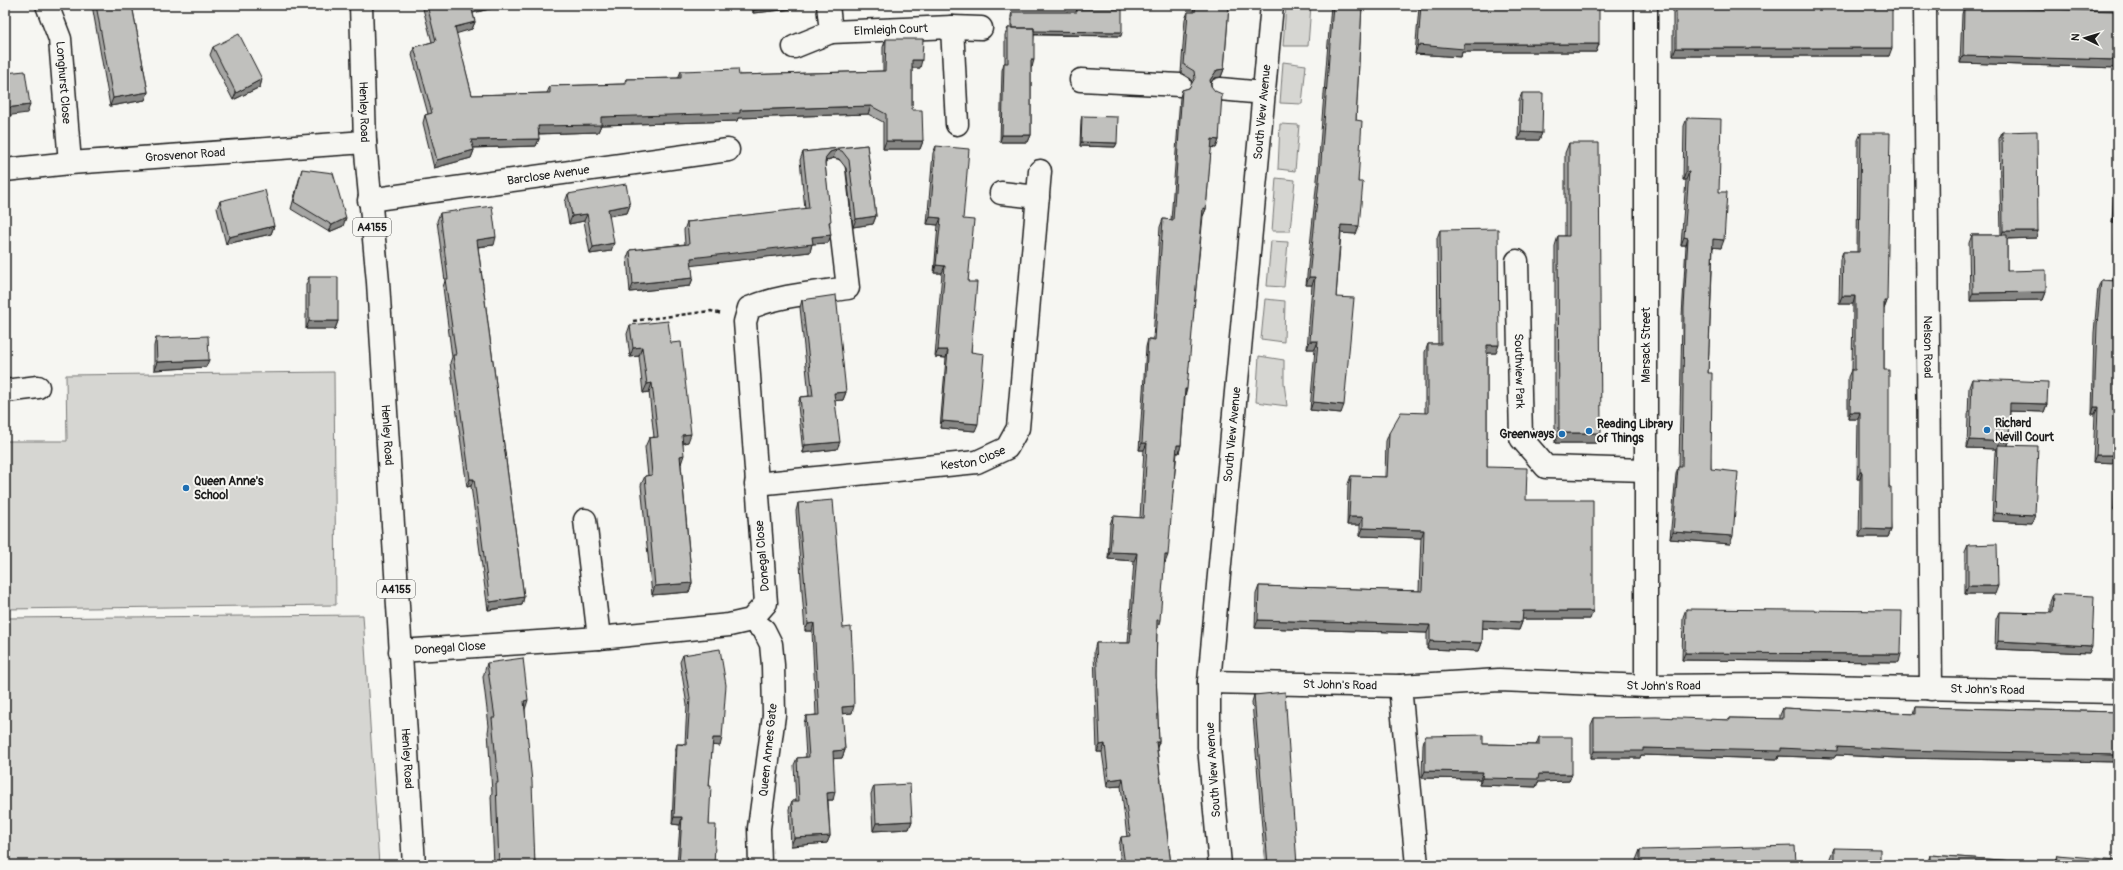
<svg xmlns="http://www.w3.org/2000/svg" width="2123" height="870" font-family="Pangolin,sans-serif">
  <style>
    .green { fill: #d6d6d2; stroke: #797977 }
    .lines { fill: none; stroke-linecap: round; stroke-linejoin: round }
    .minor-casing { stroke: #1c1c1c; stroke-width: 25 }
    .major-casing { stroke: #1c1c1c; stroke-width: 25 }
    .path { stroke: #1c1c1c; stroke-width: 2.5; stroke-dasharray: 4 3; stroke-linecap: butt }
    .minor { stroke: #f6f6f2; stroke-width: 22 }
    .major { stroke: #f6f6f2; stroke-width: 22 }
    .wall { fill: #a5a5a3; stroke: #1c1c1c }
    .shaded-wall { fill: #868684; stroke: #1c1c1c }
    .building { fill: #c0c0bd; stroke: #1c1c1c }
    .poi-dot { fill: #1f6fb2; stroke: #f6f6f2; stroke-width: 1.5 }
    .labels { text-anchor: middle; stroke-width: 4; stroke-linejoin: round; paint-order: stroke }
    .shield { fill: #f6f6f2; stroke: #5d5d5c; stroke-width: 1 }
    .shield-label { font-size: 11px; font-weight: bold; fill: #1c1c1c }
    .street-label { font-size: 12px; fill: #1c1c1c; stroke: #f6f6f2 }
    .poi-label { font-size: 12px; font-weight: bold; fill: #1c1c1c; stroke: #f6f6f2; text-anchor: start }
  </style>
  <rect width="100%" height="100%" fill="#f6f6f2"/>
  <filter id="ink" filterUnits="userSpaceOnUse"><feTurbulence type="fractalNoise" baseFrequency=".025" numOctaves="2"/><feDisplacementMap in="SourceGraphic" scale="8" xChannelSelector="R" yChannelSelector="G"/><feConvolveMatrix kernelMatrix="1 2 1 2 8 2 1 2 1" color-interpolation-filters="sRGB"/></filter>
  <g filter="url(#ink)">
    <path class="green" d="M1286,5H1311L1308,46H1283Z
      M1283,62L1306,65L1302,104L1280,103Z
      M1280,124L1299,125L1295,171L1278,169Z
      M1276,178L1295,180L1290,231H1272Z
      M1271,241L1288,242L1284,287L1267,286Z
      M1265,299L1285,301L1284,342L1261,339Z
      M1259,356L1284,360V383L1287,406L1256,402Z
      M334,372L336,605L5,609V441H67L66,375Z
      M363,615L379,865H5V618Z"/>
    <g class="lines">
      <defs>
        <g id="minor">
          <path id="s1" d="M47,5L60,39L70,163"/>
          <path id="s2" d="M1925,5L1931,689"/>
          <path d="M952,27L957,124"/>
          <path id="s3" d="M831,32L952,27L981,28"/>
          <path d="M794,47L831,32L828,5"/>
          <path d="M1081,80L1180,85"/>
          <path d="M1220,89L1264,93"/>
          <path id="s4" d="M5,170L70,163L365,142"/>
          <path d="M1001,193L1038,197"/>
          <path id="s5" d="M369,200L728,150"/>
          <path id="s6" d="M1517,261L1521,438L1546,467L1646,470"/>
          <path d="M5,391L38,387"/>
          <path id="s7" d="M756,484L977,462L1007,448L1018,428L1040,171"/>
          <path d="M585,520L599,638"/>
          <path d="M751,620L764,630L771,644L773,665L774,715L759,828L760,865"/>
          <path id="s8" d="M400,651L599,638L729,625L751,620L766,603L745,322L749,308C781,295 814,293 848,288L834,170"/>
          <path id="s9" d="M1209,682L1400,686L1499,680L1646,686L1770,685L2118,692"/>
          <path d="M1400,686L1417,865"/>
          <path d="M1646,686V5"/>
          <path id="s10" d="M1220,865L1209,747V682L1272,5"/>
        </g>
        <g id="major">
          <path id="s11" d="M361,5L365,142L378,282L414,865"/>
        </g>
      </defs>
      <use href="#minor" class="minor-casing"/>
      <use href="#major" class="major-casing"/>
      <path class="path" d="M633,321L711,311L722,314"/>
      <use href="#minor" class="minor"/>
      <use href="#major" class="major"/>
    </g>
    <path class="wall" d="M92,5H132L148,92L145,100L110,106Z
      M422,5H506L473,13L475,22L472,29L456,33L472,95L547,93L550,86L624,84L626,79L678,78L681,71L739,75L883,71V47L886,39L920,68H912V110L923,141L920,149H883V122L868,114L738,118L737,121L601,125L598,132L538,134L539,139L536,146L473,148L474,150L471,158L434,168L423,123L425,115L428,114L412,55L414,47L432,42Z
      M752,5H804L803,8L753,13Z
      M1194,5H1229L1224,69L1221,77L1214,78L1211,83L1219,140L1216,148L1211,147L1206,209L1203,216L1185,397L1181,445L1179,453H1177L1165,563H1164L1158,628H1157L1156,675L1159,742L1157,748L1171,865H1121L1119,845L1121,837H1127L1121,786L1107,787L1102,752H1097L1094,651L1096,643H1128L1134,561L1108,559L1110,524L1113,516L1140,518L1144,450H1139L1146,347L1148,339H1153L1160,227L1163,219L1171,220L1180,97L1182,90L1189,88L1192,84L1191,79L1181,73L1185,19L1188,12H1193Z
      M1331,5H1362L1356,120L1358,182L1356,234L1341,233L1336,297L1341,413L1310,410L1315,349H1307L1312,285H1306L1318,170Z
      M1419,5H1421L1599,44L1596,52H1462L1461,57L1415,54L1419,7Z
      M1676,5H1892L1889,56H1673V11Z
      M1964,7L2118,11V68L1960,63L1962,14Z
      M1077,9L1121,36L1034,35L1032,67H1031V135L1028,142H1000L1002,70L1004,63H1005V35L1008,28H1011V16L1012,12H1076Z
      M213,47L262,79L260,87L233,100L210,55Z
      M1522,93L1542,133L1539,140H1518L1519,100Z
      M1082,116L1117,143L1115,147L1080,146L1081,120Z
      M1687,118L1719,192L1721,248L1713,247L1708,373L1711,469L1730,544L1670,539L1676,474L1678,467H1679L1682,316L1686,245H1681L1686,180H1683L1684,126Z
      M2002,132L2038,231L2036,238L2007,239V271L2046,292L2043,300L1970,301L1969,243L1972,235H2001L1999,139Z
      M1861,133L1887,301L1884,309V370L1891,530L1888,537H1859L1860,479H1857L1858,419H1848V377L1851,370H1852L1853,304H1839L1840,259L1843,252H1857L1858,140Z
      M1569,143L1597,443H1555V246L1558,236H1565V153Z
      M867,145L876,216L873,224L853,227L846,168L839,159L833,158L827,160L825,162L830,226L828,243L812,244L810,252L691,265L693,278L690,286L630,292L627,258L630,250L685,244L684,230L687,222L805,209L800,160L803,152Z
      M936,146L963,219L968,282L975,431L940,428L946,358L935,357L942,273H934L938,225L927,224L933,153Z
      M302,169L343,226L329,232L291,209L300,176Z
      M2117,174H2118V510H2114L2115,469L2117,463L2093,462L2095,414H2092L2094,333L2098,288L2101,280L2113,281L2116,223H2112L2114,182Z
      M568,194L630,205L627,213L609,216L611,251L590,254L584,221L569,224L565,202Z
      M220,201L274,226L271,234L226,244L217,208Z
      M440,213L494,245L478,247L524,597L522,605L488,610L471,486L467,487L450,363L452,357L443,287L445,281L437,221Z
      M1440,230L1496,353H1487V467L1526,500L1590,619H1522V622L1519,630L1482,628V643L1479,651L1427,649V633L1255,628L1256,594L1259,586L1419,591L1421,538L1360,536V525H1347L1348,484L1351,476L1385,477L1386,441L1389,433L1425,413V352L1428,344H1438L1437,238Z
      M309,277L338,321L335,329H306V285Z
      M802,300L846,392L843,400H835L837,449L803,453L798,405L800,397L809,396L800,307Z
      M630,325L671,343L688,442L683,443L681,464L692,583L689,592L652,595L641,485L645,476H648L645,447L649,438L654,437L649,392L643,393L639,356L630,357L627,334Z
      M156,338L206,367L154,370V346Z
      M1972,379L2047,404L2044,412L2010,411L2009,442L2008,445L2032,523L1992,521L1995,452L1996,449L1967,448L1969,387Z
      M798,503L843,628L852,713L842,714L845,750L842,758H833V800H828L830,836L827,843L791,846L789,809L792,801H796L794,765L797,758L806,757L804,723L806,716L816,715L812,631H805L796,511Z
      M1968,545L1995,594H1965V552Z
      M2053,594L2089,653L1995,649L1996,619L1999,612L2050,613V602Z
      M1686,609L1899,662L1682,660L1683,617Z
      M683,655L720,746L712,745L709,786V825L714,865H677L680,825L672,824L675,751L677,744H685L687,705L680,662Z
      M487,663L525,710L535,865H494L491,797L492,792L488,732L489,726L483,677Z
      M1254,695L1297,865H1265L1252,702Z
      M1916,707L2118,712V762L1898,758L1836,755L1834,758L1779,756L1778,759L1641,755L1640,758H1591V725L1594,718L1730,720V718L1780,719V715L1783,708L1914,714Z
      M1425,736L1483,744L1536,745L1539,737L1572,774L1569,781L1538,782L1536,787L1479,785L1480,779L1422,778L1423,744Z
      M874,786L912,821L909,829L873,831L871,794Z
      M1834,848L1880,865H1636V860L1640,850L1796,863L1830,862V858Z
      M1930,855L2054,864L2057,855L2118,865H1927Z"/>
    <path class="shaded-wall" d="M476,5H506L468,14L471,6Z
      M798,5H804L803,8L753,13L754,10Z
      M475,22L472,29L452,35L455,27Z
      M1012,30L1122,32L1121,36L1011,34Z
      M1464,44H1599L1596,52H1462L1461,57L1415,54L1418,45Z
      M1676,48H1892L1889,56H1673Z
      M1963,56L2118,60V68L1960,63Z
      M912,60H922L920,68H909Z
      M1031,60H1034L1032,67H1029Z
      M1224,69L1221,77L1214,78L1208,87L1210,80L1217,70Z
      M262,79L260,87L233,100L236,93Z
      M148,92L145,100L110,106L113,98Z
      M30,105L27,113L5,116V108Z
      M871,106L868,114L738,118L737,121L601,125L598,132L535,134L538,126L601,117L740,110Z
      M1521,132L1542,133L1539,140H1518Z
      M1002,135H1031L1028,142H1000Z
      M539,139L536,146L468,148L471,140Z
      M1212,139L1219,140L1216,148L1209,147Z
      M886,141H923L920,149H883Z
      M1081,142L1117,143L1115,147L1080,146Z
      M474,150L471,158L434,168L437,160Z
      M836,150L833,158L827,160L823,165L826,157L830,152Z
      M1686,172H1689L1686,180H1683Z
      M630,205L627,213L605,216L608,209Z
      M1203,208L1206,209L1203,216H1201Z
      M587,214L584,221L569,224L572,216Z
      M876,216L873,224L853,227L856,219Z
      M2115,216H2118V217L2116,223H2112Z
      M930,217L941,218L938,225L927,224Z
      M346,218L343,226L329,232L332,225Z
      M1341,225L1359,226L1356,234L1338,233Z
      M274,226L271,234L226,244L229,237Z
      M2003,231H2038L2036,238L2001,239Z
      M831,235L828,243L812,244L810,252L688,266L691,258L812,237Z
      M496,237L494,245L475,247L477,240Z
      M1684,237L1688,238L1686,245H1681Z
      M1713,239L1724,240L1721,248L1710,247Z
      M614,243L611,251L590,254L593,247Z
      M936,265L945,266L942,273H934Z
      M1309,277H1315L1312,285H1306Z
      M693,278L690,286L630,292L633,284Z
      M2046,292L2043,300L1970,301L1973,293Z
      M1842,296H1855L1853,304H1839Z
      M1884,301H1887L1884,309Z
      M309,321H338L335,329H306Z
      M1310,341H1318L1315,349H1307Z
      M1487,345H1499L1496,353H1484Z
      M642,347L639,356L630,357L633,348Z
      M938,350H948L946,358L935,357Z
      M209,360L206,367L154,370L157,362Z
      M652,383L649,392L643,393L647,384Z
      M1185,389H1187L1185,397Z
      M846,392L843,400L831,401L834,393Z
      M1313,402L1344,405L1341,413L1310,410Z
      M2010,403L2047,404L2044,412L2007,411Z
      M2094,407H2098L2095,414H2092Z
      M1850,412H1860L1858,419H1848Z
      M942,421L978,424L975,431L940,428Z
      M1559,433H1601L1597,443H1555Z
      M691,434L688,442L679,444L682,435Z
      M1970,440L2009,442L2006,449L1998,445L1996,449L1967,448Z
      M840,442L837,449L803,453L805,445Z
      M1142,443H1147L1144,450H1139Z
      M1177,445H1181L1179,453L1175,452Z
      M684,455L681,464L680,456Z
      M2096,455H2118V463V461L2117,463L2093,462Z
      M1860,472H1862L1860,479H1857Z
      M470,479H474L471,486L467,487Z
      M2116,502H2118V510H2114Z
      M1995,513L2035,515L2032,523L1992,521Z
      M1349,517H1363L1360,525H1347Z
      M1363,528L1424,530L1421,538L1360,536Z
      M1862,529L1891,530L1888,537H1859Z
      M1673,532L1733,536L1730,544L1670,539Z
      M1110,552L1137,553L1134,561L1108,559Z
      M1165,555H1168L1165,563H1162Z
      M692,583L689,592L652,595L655,586Z
      M1968,586H1998L1995,594H1965Z
      M524,597L522,605L488,610L490,602Z
      M1523,611H1593L1590,619H1520Z
      M1157,620H1160L1158,628H1154Z
      M1258,620L1430,625L1427,633L1255,628Z
      M1483,620L1522,622L1519,630L1480,628Z
      M814,623L812,631H805L808,624Z
      M1430,641L1482,643L1479,651L1427,649Z
      M1998,641L2092,646L2089,653L1995,649Z
      M1685,653L1901,654L1899,662L1682,660Z
      M528,700L524,713V701Z
      M854,706L852,713L839,714L842,707Z
      M713,738H722L720,746L710,745Z
      M1156,742H1159L1156,749Z
      M1105,744L1102,752H1097L1100,745Z
      M1837,747L2118,755V762L1898,758L1836,755L1834,758L1779,756L1778,759L1641,755L1640,758H1591L1594,751L1643,748H1781Z
      M845,750L842,758L830,759L833,751Z
      M1425,771L1483,772L1480,779L1422,778Z
      M1539,774H1572L1569,781L1538,782L1536,787L1479,785L1482,778Z
      M1123,778L1121,786L1107,787L1109,780Z
      M835,792L833,800H825L827,793Z
      M674,817H682L680,825L672,824Z
      M912,821L909,829L873,831L876,823Z
      M830,836L827,843L791,846L794,838Z"/>
    <path class="building" d="M96,5H132L148,92L113,98Z
      M427,5H476L471,6L475,22L455,27L472,95L550,93V86L626,84V79L681,78V71L738,69L739,75L885,71L886,39H923L922,60H912V110H922L923,141H886V114L871,106L740,110V113L601,117V125L538,126L539,139L471,140L474,150L437,160L425,115L432,113L414,47L436,41Z
      M754,5H798L754,10Z
      M1196,5H1229L1224,69L1217,70L1210,80L1211,86L1215,91L1222,94L1219,140L1212,139L1206,209L1203,208L1187,389H1185L1181,445H1177L1168,555H1165L1160,620H1157L1156,675L1159,742H1156L1171,865H1125L1121,837L1130,836L1123,778L1109,780L1105,744L1100,745L1096,643H1130L1137,553L1110,552L1113,516L1143,518L1147,443H1142L1148,339L1155,340L1163,219L1173,220L1182,90L1189,88L1195,78L1194,71L1184,65L1188,12H1195Z
      M1333,5H1362L1356,120L1362,121L1358,182H1363L1359,226L1341,225L1336,297L1354,298L1344,405L1313,402L1318,341H1310L1315,277H1309L1321,162Z
      M1421,5H1599V44H1464V49L1418,45Z
      M1676,5H1892V48H1676Z
      M1964,7L2118,11V60L1963,56Z
      M1077,9H1122V32L1034,31V28H1012V12H1077Z
      M1008,28H1034V60H1031V135H1002L1004,63H1008Z
      M239,34L262,79L236,93L213,47Z
      M25,71L30,105L5,108V73Z
      M1522,93H1543L1542,133L1521,132Z
      M1082,116L1118,117L1117,143L1081,142Z
      M1687,118L1721,119L1719,192H1727L1724,240L1713,239L1708,373H1712L1711,469L1738,472L1733,536L1673,532L1678,467H1682L1684,308L1688,238L1684,237L1689,172H1686Z
      M2037,131L2038,231H2003L2002,132Z
      M1861,133H1890L1887,301H1884V370H1889V488H1891V530L1862,529V472H1860V412H1850L1851,370H1855V296H1842L1843,252H1859Z
      M1569,143H1599L1601,433H1559L1558,236H1569Z
      M867,145L876,216L856,219L849,160L842,151L836,150L830,152L826,157L825,163L831,221L829,222L831,235L812,237L813,244L691,258L693,278L633,284L630,250L689,244L687,222L809,208L803,152Z
      M936,146L969,149L963,219L974,220L968,282H977L971,352L984,354L978,424L942,421L948,350H938L945,266L936,265L941,218L930,217Z
      M302,169L333,173L346,218L332,225L294,202Z
      M2117,174H2118V216H2115Z
      M626,184L630,205L608,209L614,243L593,247L587,214L572,216L568,194Z
      M265,190L274,226L229,237L220,201Z
      M492,206L496,237L477,240L524,597L490,602L474,479H470L453,355H456L445,279H448L440,213Z
      M2118,226V455H2096L2098,407H2094L2097,326L2101,280L2116,281Z
      M1498,229L1499,345H1487V467L1527,468L1526,500H1593V611H1523L1522,622L1483,620L1482,643L1430,641V625L1258,620L1259,586L1422,591L1424,530L1363,528V517H1349L1351,476L1387,477L1389,433L1401,412L1428,413V344H1441L1440,230Z
      M1972,235H2007V271L2046,270V292L1973,293Z
      M309,277H338V321H309Z
      M836,295L846,392L834,393L840,442L805,445L800,397L813,396L802,300Z
      M668,321L671,343L681,342L691,434L682,435L684,455L680,456L692,583L655,586L645,476L652,475L649,438L658,437L652,383L647,384L642,347L633,348L630,325Z
      M208,336L209,360L157,362L156,338Z
      M1972,379L2048,382L2047,404L2010,403L2009,442L1970,440Z
      M1998,445L2038,446L2035,515L1995,513Z
      M2118,461V502H2116Z
      M833,500L843,628L851,627L853,664L854,706L842,707L845,750L833,751L835,792L827,793L830,836L794,838L792,801H799L797,758L809,757L806,716L819,715L814,623L808,624L798,503Z
      M1997,544L1998,586H1968V545Z
      M2053,594L2094,596L2092,646L1998,641L1999,612L2052,613Z
      M1686,609L1902,611L1901,654L1685,653Z
      M720,649L726,685L722,738H713L709,786H711L709,825H716L714,865H679L682,817H674L677,744L687,745L690,698L683,655Z
      M523,658L528,700L524,701L532,782L535,865H499L496,783H498L492,718H495L487,663Z
      M1285,692L1297,865H1268L1254,695Z
      M1916,707L2118,712V755L1900,750L1837,747V751L1781,748V751L1643,748V751H1594V718L1656,717L1730,720V718L1783,719V708L1916,714Z
      M1483,735V744L1539,745V737H1572V774H1539L1538,779L1482,778L1483,772L1425,771V736Z
      M910,784L912,821L876,823L874,786Z
      M1795,846L1796,863L1834,862V848L1880,849V865H1640V850Z
      M1930,855L2056,864L2057,855L2118,860V865H1930Z"/>
  </g>
  <g class="poi-dot">
    <circle cx="1987" cy="430" r="4"/>
    <circle cx="1589" cy="431" r="4"/>
    <circle cx="1562" cy="434" r="4"/>
    <circle cx="186" cy="488" r="4"/>
  </g>
  <g class="labels">
    <g class="shield">
      <rect x="353" y="218" width="38" height="18" rx="3"/>
      <rect x="377" y="580" width="38" height="18" rx="3"/>
    </g>
    <g class="shield-label">
      <text x="372" y="231">A4155</text>
      <text x="396" y="593">A4155</text>
    </g>
    <g class="street-label">
      <text dy="4" stroke="none"><textPath href="#s3" startOffset="60">Elmleigh Court</textPath></text>
      <text dy="4" stroke="none"><textPath href="#s1" startOffset="80">Longhurst Close</textPath></text>
      <text dy="4" stroke="none"><textPath href="#s11" startOffset="107">Henley Road</textPath></text>
      <text dy="4" stroke="none"><textPath href="#s10" startOffset="756">South View Avenue</textPath></text>
      <text dy="4" stroke="none"><textPath href="#s4" startOffset="181">Grosvenor Road</textPath></text>
      <text dy="4" stroke="none"><textPath href="#s5" startOffset="181">Barclose Avenue</textPath></text>
      <text transform="translate(1646 345) rotate(-90)" y="4">Marsack Street</text>
      <text dy="4" stroke="none"><textPath href="#s2" startOffset="342">Nelson Road</textPath></text>
      <text dy="4" stroke="none"><textPath href="#s6" startOffset="110">Southview Park</textPath></text>
      <text dy="4" stroke="none"><textPath href="#s11" startOffset="431">Henley Road</textPath></text>
      <text dy="4" stroke="none"><textPath href="#s10" startOffset="432">South View Avenue</textPath></text>
      <text dy="4" stroke="none"><textPath href="#s7" startOffset="219">Keston Close</textPath></text>
      <text transform="translate(762 556) rotate(-95)" y="4">Donegal Close</text>
      <text dy="4" stroke="none"><textPath href="#s8" startOffset="50">Donegal Close</textPath></text>
      <text dy="4" stroke="none"><textPath href="#s9" startOffset="131">St John's Road</textPath></text>
      <text dy="4" stroke="none"><textPath href="#s9" startOffset="455">St John's Road</textPath></text>
      <text dy="4" stroke="none"><textPath href="#s9" startOffset="779">St John's Road</textPath></text>
      <text transform="translate(768 750) rotate(-84)" y="4">Queen Annes Gate</text>
      <text dy="4" stroke="none"><textPath href="#s11" startOffset="755">Henley Road</textPath></text>
      <text transform="translate(1213 770) rotate(-94)" y="4">South View Avenue</text>
    </g>
    <g class="poi-label">
      <text x="1995" y="427">Richard<tspan x="1995" dy="14">Nevill Court</tspan></text>
      <text x="1597" y="428">Reading Library<tspan x="1597" dy="14">of Things</tspan></text>
      <text x="1554" y="438" text-anchor="end">Greenways</text>
      <text x="194" y="485">Queen Anne's<tspan x="194" dy="14">School</tspan></text>
    </g>
  </g>
  <rect width="2123" height="870" fill="none" stroke="#f6f6f2" stroke-width="20"/>
  <rect x="10" y="10" width="2103" height="850" fill="none" stroke="#1c1c1c" stroke-width="1.5" filter="url(#ink)"/>
  <g transform="translate(2085 38) rotate(275)" stroke="#f6f6f2" stroke-width="3" paint-order="stroke">
  <path d="M0-3L7 15L0 10L-7 15Z" fill="#1c1c1c"/>
  <text y="-6" font-size="11" font-weight="bold" text-anchor="middle" fill="#1c1c1c">N</text>
  </g>
</svg>
